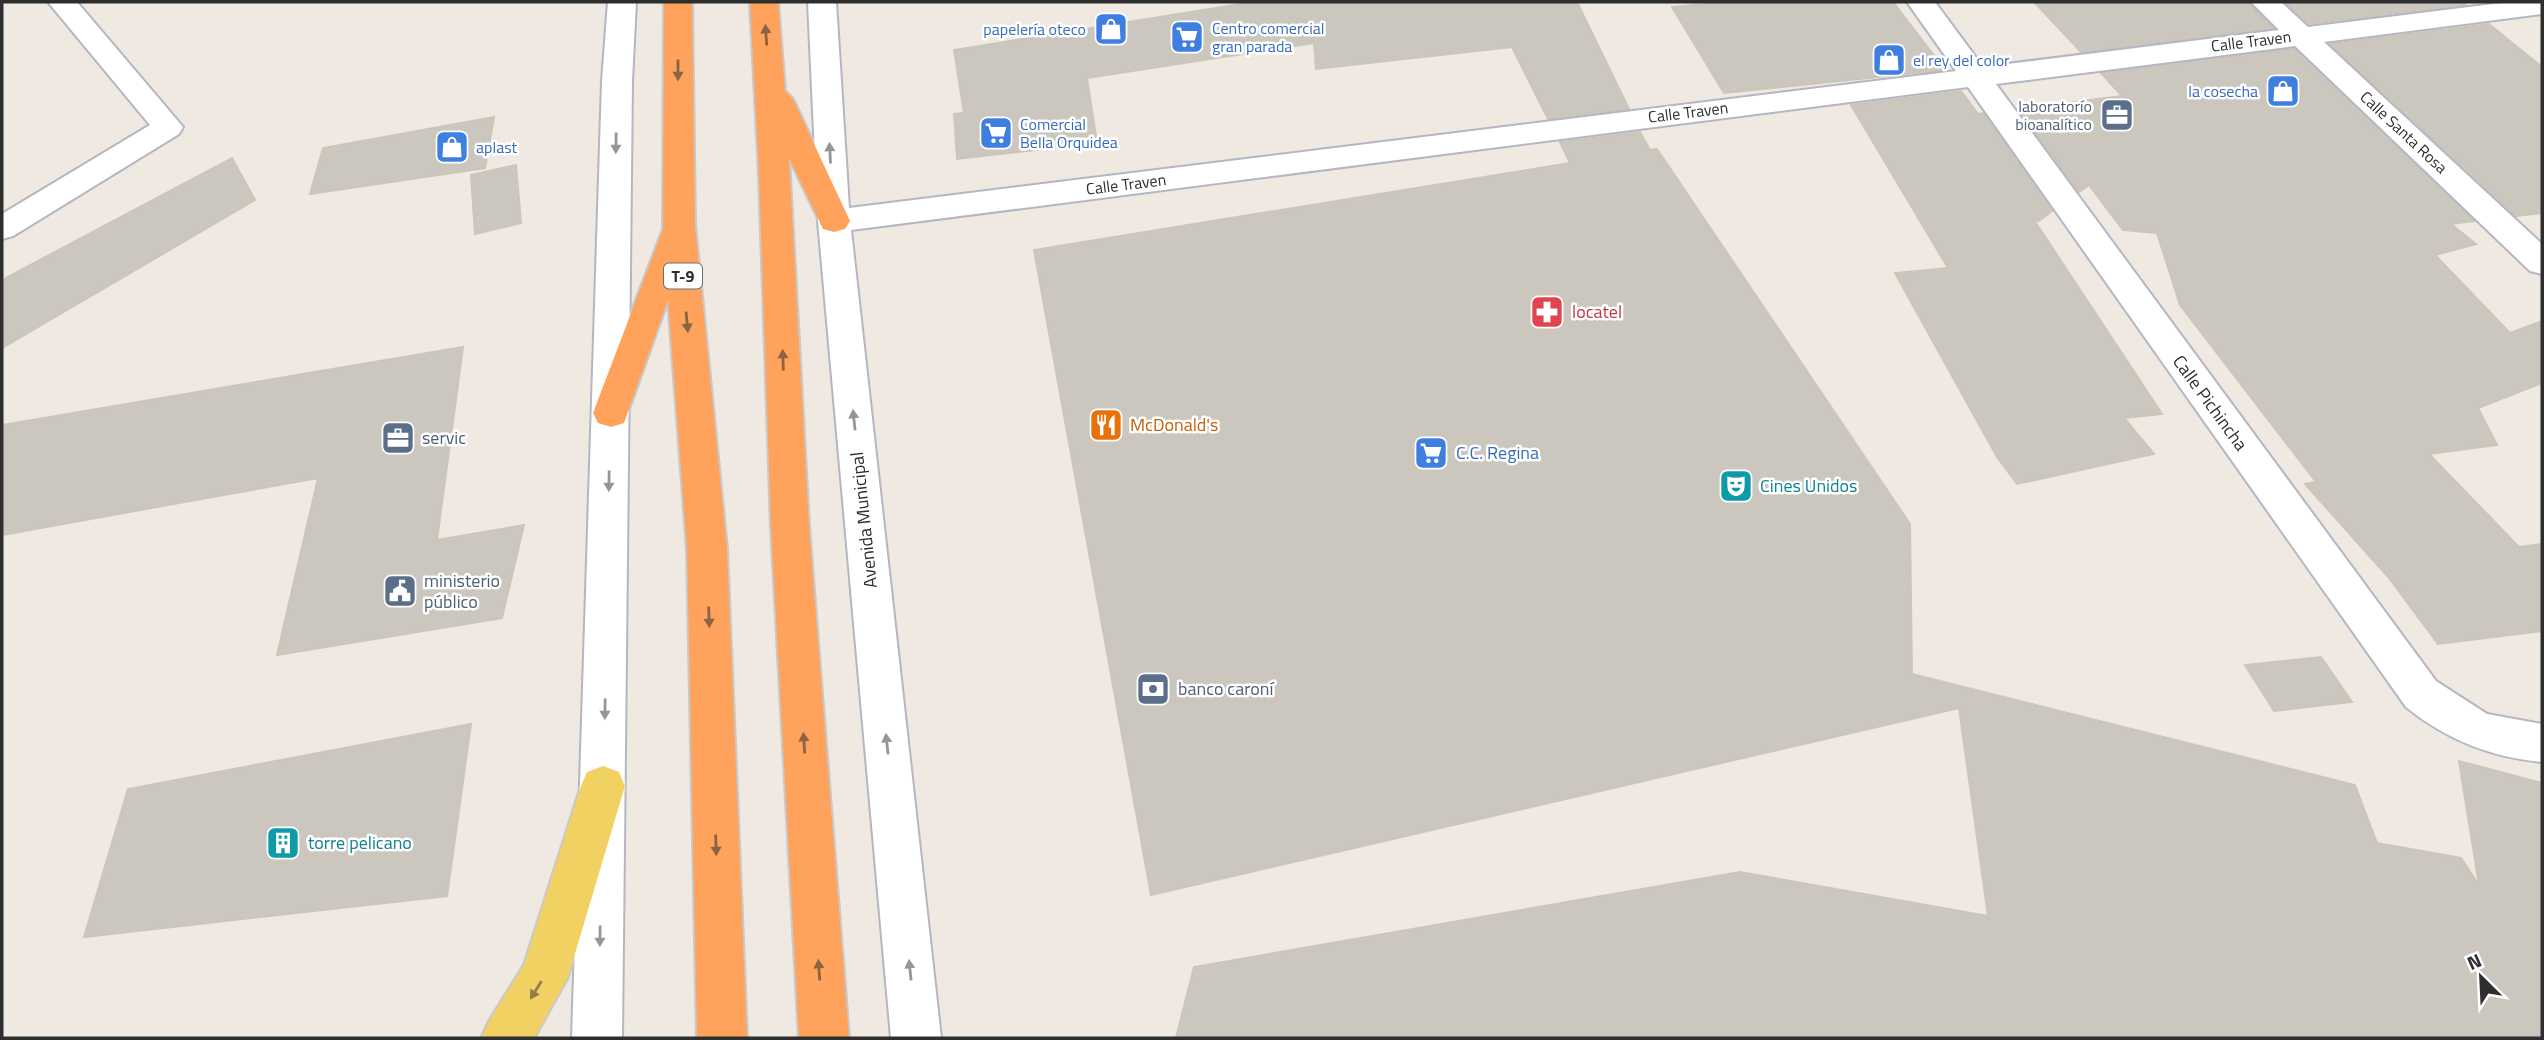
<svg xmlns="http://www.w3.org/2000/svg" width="2544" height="1040" font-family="'Titillium Web',sans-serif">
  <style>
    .building { fill: #cbc7bf; stroke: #cbc5ba; stroke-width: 2 }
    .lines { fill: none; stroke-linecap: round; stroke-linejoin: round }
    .minor-casing { stroke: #b4b7c1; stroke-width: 4 }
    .major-casing { stroke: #c9c9c9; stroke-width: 4 }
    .highway-casing { stroke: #c9c9c9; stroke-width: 4 }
    .minor { fill: #fff; fill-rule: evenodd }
    .major { fill: #f2d163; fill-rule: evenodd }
    .highway { fill: #ffa35c; fill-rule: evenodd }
    .oneway { fill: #8c6343 }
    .oneway2 { fill: #969696 }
    .oneway3 { fill: #908048 }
    .labels { text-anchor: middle; stroke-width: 5; stroke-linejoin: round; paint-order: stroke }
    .far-shop-label { font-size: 16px; fill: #366cbe; stroke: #fff; text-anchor: start }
    .far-street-label { font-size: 16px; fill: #2e2e2e; stroke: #fff }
    .far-service-label { font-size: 16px; fill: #4e5e75; stroke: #fff; text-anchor: end }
    .shield { fill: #fff; stroke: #6d6d6d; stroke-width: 2 }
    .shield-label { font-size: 16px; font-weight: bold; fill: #2e2e2e }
    .health-label { font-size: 18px; fill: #be3a42; stroke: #fff; text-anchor: start }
    .street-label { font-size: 18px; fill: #2e2e2e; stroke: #fff }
    .food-label { font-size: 18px; fill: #c56008; stroke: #fff; text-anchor: start }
    .service-label { font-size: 18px; fill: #4e5e75; stroke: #fff; text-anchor: start }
    .shop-label { font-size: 18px; fill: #366cbe; stroke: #fff; text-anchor: start }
    .culture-label { font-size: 18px; fill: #0d838f; stroke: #fff; text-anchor: start }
  </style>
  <rect width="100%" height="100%" fill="#efe9e1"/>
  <path class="building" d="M1253,2H1577L1629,109L1548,119L1512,47L1316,69L1314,43L1087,78L1097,143L957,159L954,114L964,113L954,50Z
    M1726,2H1893L1945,70L1724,93L1672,7Z
    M2034,2H2248L2273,28L2081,52Z
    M2285,2H2462L2466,5L2309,24Z
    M2489,24L2542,67V213L2516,216L2330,44Z
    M2294,49L2474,221L2451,224L2476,244L2435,255L2510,333L2542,321V383L2478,408L2497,445L2429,454L2519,547L2542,544V631L2438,644L2389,578L2305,484L2316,482L2180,305L2157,233L2123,230L2089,185L2079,192L2018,109L2122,96L2101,73Z
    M1961,91L1978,114L1983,113L2052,211L2039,221L2034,220L2162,414L2124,418L2154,454L2017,484L1997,457L1895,273L1948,268L1851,105Z
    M494,117L485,168L310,194L323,148Z
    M1640,132L1650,150L1657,149L1910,524L1912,674L2355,785L2377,843L2461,858L2479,885L2459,761L2542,783V1038H1176L1194,967L1740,872L1988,916L1959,708L1151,895L1034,250L1570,163L1560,142Z
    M232,158L255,200L2,348V280Z
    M516,165L521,223L475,234L471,175Z
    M463,347L437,540L524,525L502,618L277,655L318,478L2,535V425Z
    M2321,657L2352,702L2274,711L2245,665Z
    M471,724L447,896L84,937L128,789Z"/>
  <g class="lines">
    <defs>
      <path id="minor" d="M48,2H77L183,127L179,134L13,236L2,239V214L150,125Z
        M608,2H636L632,81L622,1038H572L602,81Z
        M808,2H836L849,208L1956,71L1907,2H1935L1983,67L2279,30L2251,2H2281L2308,27L2509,2H2542V14L2324,42L2542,244V274L2530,271L2295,46L1996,84L2436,681L2487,714L2542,724V762C2490,757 2447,740 2406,707L1968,87L851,230L941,1038H891L818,221Z"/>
      <path id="major" d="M603,766L619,772L625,786L568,977L534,1038H481L489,1021L524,965L581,786L587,772Z"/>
      <path id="highway" d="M664,2H692L695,225L727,549L747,1038H697L687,549L668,300L624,423L611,427L598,423L593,413L663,229Z
        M750,2H778L785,91L793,99L850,221L845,229L834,232L823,229L789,158L809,527L849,1038H799L771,527L759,174Z"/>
    </defs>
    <use href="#minor" class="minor-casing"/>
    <use href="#major" class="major-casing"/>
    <use href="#highway" class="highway-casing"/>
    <use href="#minor" class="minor"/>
    <use href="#major" class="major"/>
    <use href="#highway" class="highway"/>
  </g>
  <defs><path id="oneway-solid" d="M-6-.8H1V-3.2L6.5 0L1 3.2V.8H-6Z" transform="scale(1.75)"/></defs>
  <g class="oneway">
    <use href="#oneway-solid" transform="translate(766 35) rotate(-94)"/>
    <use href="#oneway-solid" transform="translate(678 70) rotate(90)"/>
    <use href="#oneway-solid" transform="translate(687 322) rotate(85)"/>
    <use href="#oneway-solid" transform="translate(783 360) rotate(-92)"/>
    <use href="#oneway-solid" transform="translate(709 617) rotate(88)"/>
    <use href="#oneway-solid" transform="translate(804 743) rotate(-94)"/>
    <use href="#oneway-solid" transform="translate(716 845) rotate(88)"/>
    <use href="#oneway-solid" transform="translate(819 970) rotate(-94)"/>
  </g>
  <g class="oneway2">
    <use href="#oneway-solid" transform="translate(616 143) rotate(91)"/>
    <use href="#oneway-solid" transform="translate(830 153) rotate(-93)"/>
    <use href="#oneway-solid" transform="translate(854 420) rotate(-96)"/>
    <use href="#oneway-solid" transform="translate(609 481) rotate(91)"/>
    <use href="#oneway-solid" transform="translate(605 709) rotate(91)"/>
    <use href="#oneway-solid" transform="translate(887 744) rotate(-96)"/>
    <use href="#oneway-solid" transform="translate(600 936) rotate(91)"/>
    <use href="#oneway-solid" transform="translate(910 970) rotate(-96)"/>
  </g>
  <use class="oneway3" href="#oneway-solid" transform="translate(536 990) rotate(122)"/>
  <defs>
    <symbol id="shop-square" viewBox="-11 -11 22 22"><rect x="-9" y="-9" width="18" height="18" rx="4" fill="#3f7fe0" stroke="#fff"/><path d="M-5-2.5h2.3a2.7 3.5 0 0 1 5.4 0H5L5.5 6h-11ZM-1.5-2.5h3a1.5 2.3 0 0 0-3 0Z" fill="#fff"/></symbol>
    <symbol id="supermarket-square" viewBox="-11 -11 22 22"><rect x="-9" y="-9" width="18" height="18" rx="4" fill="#3f7fe0" stroke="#fff"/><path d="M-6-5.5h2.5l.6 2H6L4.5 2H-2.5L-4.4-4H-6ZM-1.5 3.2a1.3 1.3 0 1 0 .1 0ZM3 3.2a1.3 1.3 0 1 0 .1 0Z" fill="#fff"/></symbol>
    <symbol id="office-square" viewBox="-11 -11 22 22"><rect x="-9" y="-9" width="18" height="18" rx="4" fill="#5c6f8a" stroke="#fff"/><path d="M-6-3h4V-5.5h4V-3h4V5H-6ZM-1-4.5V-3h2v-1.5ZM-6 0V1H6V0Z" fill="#fff"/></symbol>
    <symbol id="pharmacy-square" viewBox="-11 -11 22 22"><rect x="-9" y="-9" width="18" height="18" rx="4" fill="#e0444e" stroke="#fff"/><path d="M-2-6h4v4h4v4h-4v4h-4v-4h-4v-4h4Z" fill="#fff"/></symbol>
    <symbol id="restaurant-square" viewBox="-11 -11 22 22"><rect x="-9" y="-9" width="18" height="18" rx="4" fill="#e8710a" stroke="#fff"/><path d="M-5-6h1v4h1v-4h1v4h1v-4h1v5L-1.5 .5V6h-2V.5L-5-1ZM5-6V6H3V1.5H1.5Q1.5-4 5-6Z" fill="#fff"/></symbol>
    <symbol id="theatre-square" viewBox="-11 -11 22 22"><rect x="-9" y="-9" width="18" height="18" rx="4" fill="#0f9aa8" stroke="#fff"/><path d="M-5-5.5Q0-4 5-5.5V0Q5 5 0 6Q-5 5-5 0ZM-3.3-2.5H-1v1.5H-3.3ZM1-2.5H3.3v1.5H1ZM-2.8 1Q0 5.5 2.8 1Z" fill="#fff"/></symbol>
    <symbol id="civic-square" viewBox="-11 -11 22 22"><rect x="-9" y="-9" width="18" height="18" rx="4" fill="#5c6f8a" stroke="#fff"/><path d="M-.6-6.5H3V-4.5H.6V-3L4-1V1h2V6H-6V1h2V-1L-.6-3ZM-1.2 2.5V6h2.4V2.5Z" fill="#fff"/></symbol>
    <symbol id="bank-square" viewBox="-11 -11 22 22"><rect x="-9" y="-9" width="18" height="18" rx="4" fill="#5c6f8a" stroke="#fff"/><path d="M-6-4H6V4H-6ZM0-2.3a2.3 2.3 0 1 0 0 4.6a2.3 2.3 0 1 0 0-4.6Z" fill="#fff"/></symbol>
    <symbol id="building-square" viewBox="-11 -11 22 22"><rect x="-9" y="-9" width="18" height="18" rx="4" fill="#0f9aa8" stroke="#fff"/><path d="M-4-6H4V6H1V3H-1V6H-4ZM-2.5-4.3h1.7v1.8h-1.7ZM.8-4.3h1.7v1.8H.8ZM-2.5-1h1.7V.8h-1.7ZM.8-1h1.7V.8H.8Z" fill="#fff"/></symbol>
  </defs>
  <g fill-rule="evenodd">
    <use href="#shop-square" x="1092" y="10" width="38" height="38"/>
    <use href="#supermarket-square" x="1168" y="18" width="38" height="38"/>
    <use href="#shop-square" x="1870" y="41" width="38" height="38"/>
    <use href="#shop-square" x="2264" y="72" width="38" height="38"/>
    <use href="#office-square" x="2098" y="96" width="38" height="38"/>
    <use href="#supermarket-square" x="977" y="114" width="38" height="38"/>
    <use href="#shop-square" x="433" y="128" width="38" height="38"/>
    <use href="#pharmacy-square" x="1528" y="293" width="38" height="38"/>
    <use href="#restaurant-square" x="1087" y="406" width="38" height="38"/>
    <use href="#office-square" x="379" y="419" width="38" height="38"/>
    <use href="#supermarket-square" x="1412" y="434" width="38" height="38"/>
    <use href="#theatre-square" x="1717" y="467" width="38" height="38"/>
    <use href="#civic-square" x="381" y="572" width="38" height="38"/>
    <use href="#bank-square" x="1134" y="670" width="38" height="38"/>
    <use href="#building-square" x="264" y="824" width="38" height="38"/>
  </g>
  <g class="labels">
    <g class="far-shop-label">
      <text x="1212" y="34">Centro comercial<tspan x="1212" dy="18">gran parada</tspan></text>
      <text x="1086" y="35" text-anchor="end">papelería oteco</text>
      <text x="1913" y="66">el rey del color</text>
      <text x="2258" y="97" text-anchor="end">la cosecha</text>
      <text x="1020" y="130">Comercial<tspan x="1020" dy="18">Bella Orquidea</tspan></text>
      <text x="476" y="153">aplast</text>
    </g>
    <g class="far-street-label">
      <text transform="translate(2251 41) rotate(-7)" y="6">Calle Traven</text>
      <text transform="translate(1688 112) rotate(-7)" y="6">Calle Traven</text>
      <text transform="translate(2404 132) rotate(43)" y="6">Calle Santa Rosa</text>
      <text transform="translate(1126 184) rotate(-7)" y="6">Calle Traven</text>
    </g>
    <g class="far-service-label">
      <text x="2092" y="112">laboratorío<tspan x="2092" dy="18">bioanalítico</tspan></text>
    </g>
    <rect class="shield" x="664" y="263.5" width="38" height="25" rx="5"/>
    <g class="shield-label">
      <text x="683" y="282">T-9</text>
    </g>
    <g class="health-label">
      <text x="1572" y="318">locatel</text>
    </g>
    <g class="street-label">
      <text transform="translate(2210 403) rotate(54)" y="6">Calle Pichincha</text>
      <text transform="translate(864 520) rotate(-96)" y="6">Avenida Municipal</text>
    </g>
    <g class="food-label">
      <text x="1130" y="431">McDonald's</text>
    </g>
    <g class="service-label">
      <text x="422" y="444">servic</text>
      <text x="424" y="587">ministerio<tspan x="424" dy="21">público</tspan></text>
      <text x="1178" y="695">banco caroní</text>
    </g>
    <g class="shop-label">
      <text x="1456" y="459">C.C. Regina</text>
    </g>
    <g class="culture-label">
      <text x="1760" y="492">Cines Unidos</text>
      <text x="308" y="849">torre pelicano</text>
    </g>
  </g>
  <rect width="2544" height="1040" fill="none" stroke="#2e2e2e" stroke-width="7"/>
  <g transform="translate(2481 977) rotate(336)" stroke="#ffffff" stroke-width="5" paint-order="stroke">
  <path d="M0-5L12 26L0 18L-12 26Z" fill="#2e2e2e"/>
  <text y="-10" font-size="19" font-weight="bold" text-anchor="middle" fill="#2e2e2e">N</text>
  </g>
</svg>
